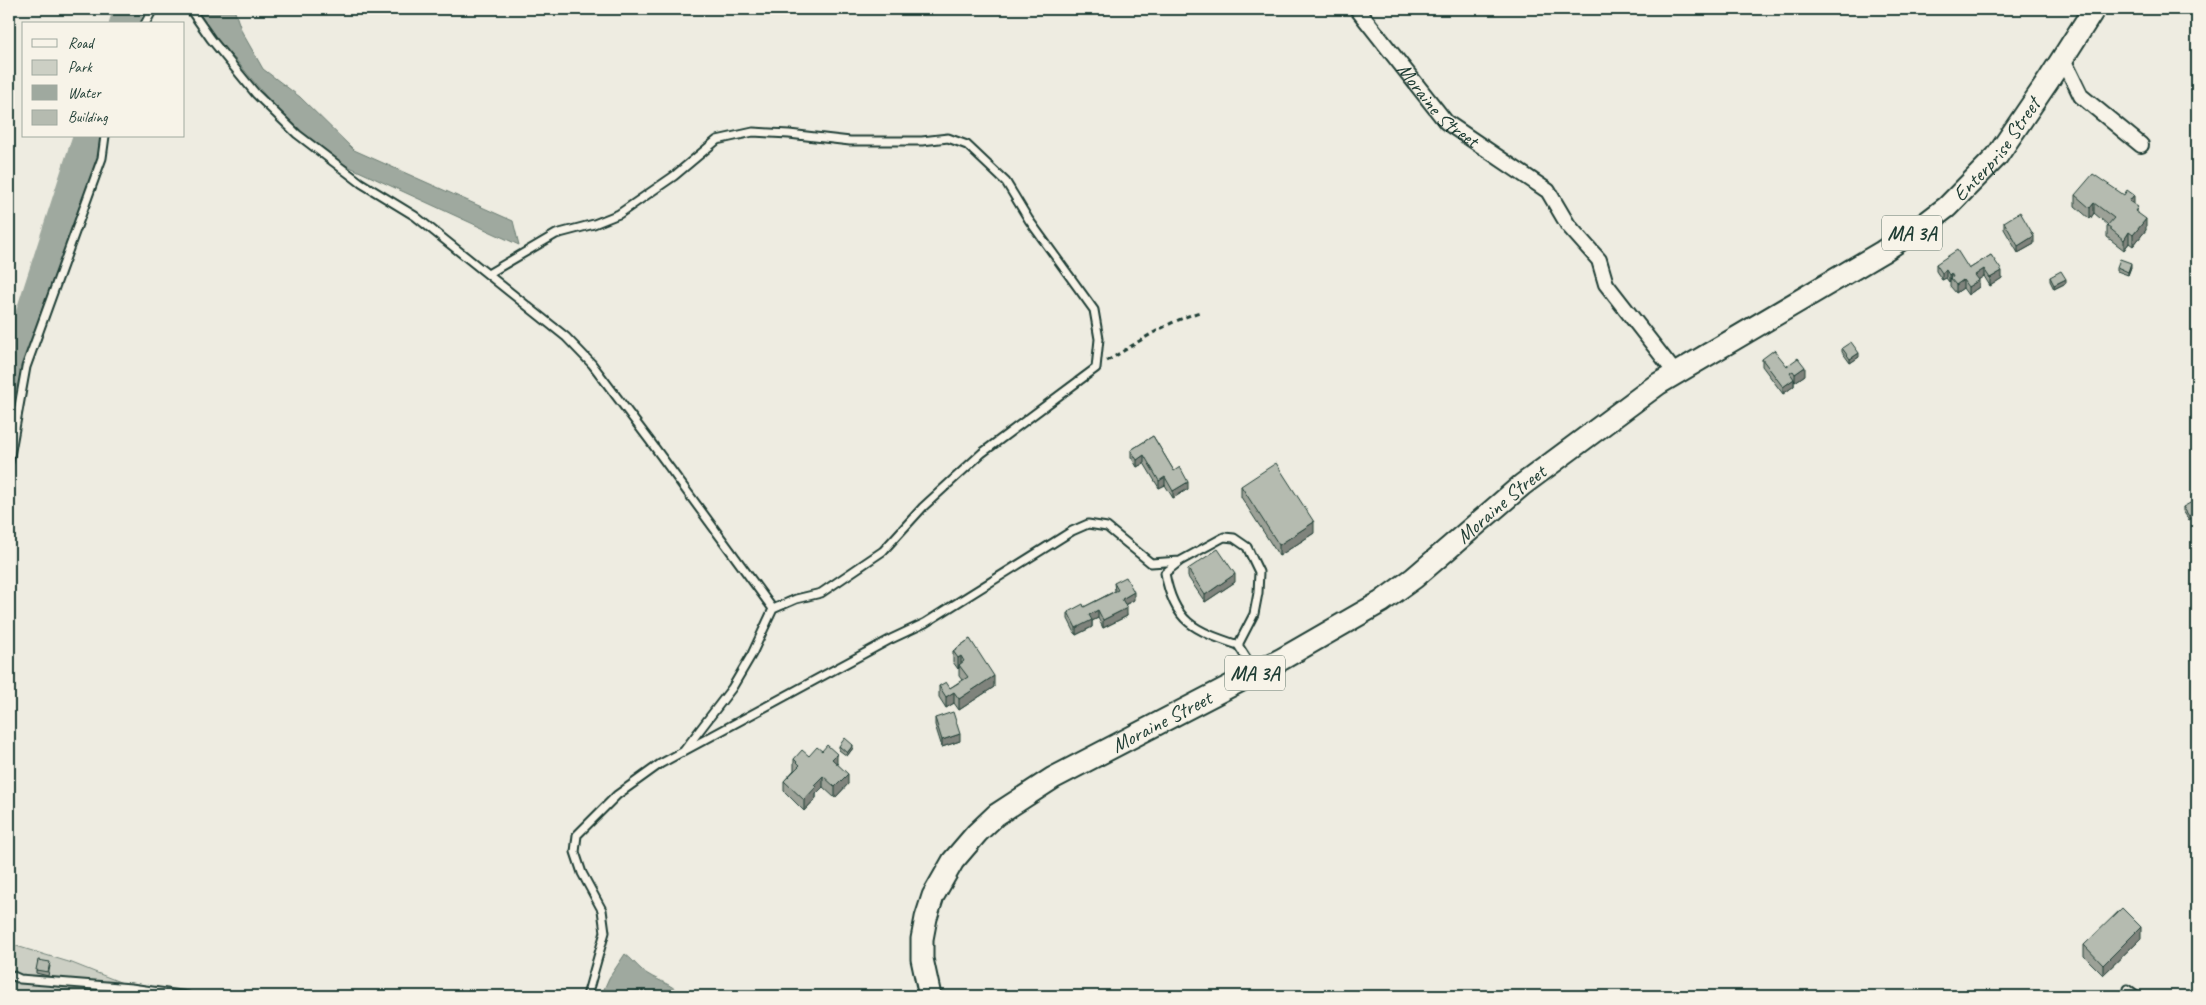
<svg xmlns="http://www.w3.org/2000/svg" width="2206" height="1005" font-family="Caveat,sans-serif">
  <style>
    .green { fill: #cccfc4; stroke: #76867c }
    .water { fill: #9fa99f; stroke: #6c7e74 }
    .lines { fill: none; stroke-linecap: round; stroke-linejoin: round }
    .river { stroke: #9fa99f; stroke-width: 30 }
    .lane-casing { stroke: #1f3d34; stroke-width: 11 }
    .street-casing { stroke: #1f3d34; stroke-width: 18 }
    .primary-casing { stroke: #1f3d34; stroke-width: 25 }
    .path { stroke: #1f3d34; stroke-width: 3; stroke-dasharray: 5 4; stroke-linecap: butt }
    .lane { stroke: #f7f3e8; stroke-width: 7 }
    .street { stroke: #f7f3e8; stroke-width: 14 }
    .primary { stroke: #f7f3e8; stroke-width: 21 }
    .wall { fill: #9ca197; stroke: #1f3d34 }
    .shaded-wall { fill: #7f837b; stroke: #1f3d34 }
    .building { fill: #b5bbb0; stroke: #1f3d34 }
    .labels { text-anchor: middle; stroke-width: 4; stroke-linejoin: round; paint-order: stroke }
    .shield { fill: #f7f3e8; stroke: #60746a; stroke-width: 1 }
    .shield-label { font-size: 20px; font-weight: bold; fill: #1f3d34 }
    .street-label { font-size: 21px; fill: #1f3d34; stroke: #f7f3e8 }
  </style>
  <rect width="100%" height="100%" fill="#eeece1"/>
  <filter id="ink" filterUnits="userSpaceOnUse"><feTurbulence type="fractalNoise" baseFrequency=".02" numOctaves="2"/><feDisplacementMap in="SourceGraphic" scale="10" xChannelSelector="R" yChannelSelector="G"/><feConvolveMatrix kernelMatrix="1 2 1 2 8 2 1 2 1" color-interpolation-filters="sRGB"/></filter>
  <g filter="url(#ink)">
    <path class="green" d="M13,945L72,963L155,996H9V950Z"/>
    <path class="water" d="M198,9H234L242,32L263,69L300,97L354,150L513,221L519,245L328,157L297,134L236,60L210,35Z
      M625,954C632,959 636,965 642,970C655,981 671,982 682,996H601L609,978Z"/>
    <g class="lines">
      <path class="river" d="M124,24L129,9
        M9,381L88,136"/>
      <defs>
        <path id="lane" d="M190,9L211,39L256,94L297,134L361,183L415,216L566,337L592,364L650,441L773,609
          M145,24L153,9
          M488,274L556,234L594,224L619,214L674,176L717,140L753,132L789,134L850,141H922L948,138L967,145L1006,182L1029,220L1094,310L1099,339L1096,368L982,453L923,507L883,551L821,593L796,599L773,609L752,654L732,688L683,752
          M9,462L26,367L102,158L105,136
          M1238,645C1194,630 1174,623 1165,573L1180,561L1224,537L1234,538L1247,547L1259,572L1258,593L1254,614L1238,645L1254,670
          M9,974L20,979L131,988L188,996
          M2128,989L2138,996
          M587,996L605,932L602,910L582,873L575,852L577,835L617,795L660,764L891,639L925,623L1072,531L1088,524L1107,527L1151,563L1180,561"/>
        <g id="street">
          <path id="s1" d="M1357,9L1446,122L1548,191L1568,225L1599,260L1606,284L1676,374"/>
          <path d="M2063,59L2081,96L2141,145"/>
        </g>
        <g id="primary">
          <path id="s2" d="M930,996L922,959V939L926,918L933,896L953,861L977,833L996,815L1053,778L1282,659L1381,602L1414,578L1522,485L1658,384L1882,252L1926,223L1947,207L1997,156L2048,81L2094,9"/>
        </g>
      </defs>
      <use href="#lane" class="lane-casing"/>
      <use href="#street" class="street-casing"/>
      <use href="#primary" class="primary-casing"/>
      <path class="path" d="M1107,361C1139,342 1164,323 1200,312"/>
      <use href="#lane" class="lane"/>
      <use href="#street" class="street"/>
      <use href="#primary" class="primary"/>
    </g>
    <path class="wall" d="M2075,195L2134,204L2146,230L2133,246L2129,243L2124,250L2107,237V226L2108,225L2094,213L2090,219L2075,206Z
      M2004,222L2034,244L2018,253L2004,229Z
      M1991,255L2002,278L1990,286L1984,276L1978,280L1979,287L1968,295L1963,288L1956,293L1950,286V281L1949,282L1946,278L1942,280L1936,271V264L1969,269Z
      M2117,267H2131L2128,275L2117,271Z
      M2050,277L2066,283L2054,289L2050,281Z
      M1842,348L1859,357L1850,363L1842,352Z
      M1762,359L1787,366L1805,375L1795,382L1794,380V386L1783,394L1762,366Z
      M1153,436L1174,471L1188,489L1173,498L1165,485L1159,488L1144,463L1137,467L1131,457V450Z
      M1241,486L1314,533L1279,556L1241,497Z
      M2183,507L2197,511V515L2189,520L2183,511Z
      M1188,569L1235,582L1205,602L1188,577Z
      M1114,583L1134,600L1125,605L1127,616L1103,628L1098,618L1092,621V627L1076,635L1068,619V612L1084,607L1115,591Z
      M970,639L994,687L959,710L954,703L946,708L939,697V686L950,688L962,680L959,676V667L958,669L953,662V651Z
      M935,718L960,741L942,747L935,725Z
      M839,746L853,748L847,756L839,750Z
      M809,756L837,763L848,784L835,798L823,787L816,794V798L804,811L784,791V781L794,770V759Z
      M2141,938L2103,975L2084,956V945Z
      M50,966L48,976L36,973V970Z"/>
    <path class="shaded-wall" d="M2134,195V206L2129,201Z
      M2094,203V213L2090,219V208Z
      M2146,219V230L2133,246V235Z
      M2129,232V243L2124,250V240Z
      M2034,236V244L2018,253V246Z
      M2131,263V267L2128,275V272Z
      M1984,269V276L1975,282V275Z
      M1946,270V278L1942,280V273Z
      M2002,271V278L1990,286V278Z
      M1951,273L1950,281L1949,282V275Z
      M2066,279V283L2054,289V285Z
      M1963,280V288L1956,293V285Z
      M1979,280V287L1968,295V287Z
      M1859,353V357L1850,363V359Z
      M1805,367V375L1795,382V374Z
      M1794,379V386L1783,394V387Z
      M1144,455V463L1137,467V460Z
      M1165,477V485L1159,488V481Z
      M1188,482V489L1173,498V491Z
      M2197,511V515L2189,520V516Z
      M1314,522V533L1279,556V545Z
      M1235,574V582L1205,602V595Z
      M1134,592V600L1122,606V599Z
      M1127,608V616L1103,628V620Z
      M1098,610V618L1092,621V627L1076,635V628L1089,615Z
      M961,656V666L959,665V667L958,669V658Z
      M994,676V687L959,710V699Z
      M954,692V703L946,708V697Z
      M960,734V741L942,747V740Z
      M853,745V748L847,756V753Z
      M837,754V765L832,759Z
      M848,774V784L835,798V787Z
      M823,776V787L816,794V798L804,811V800L814,785Z
      M2141,927V938L2103,975V965Z"/>
    <path class="building" d="M2093,174L2124,195L2127,190L2134,195L2129,201L2138,207L2135,211L2146,219L2133,235L2129,232L2124,240L2107,226L2114,218L2094,203L2090,208L2075,195Z
      M2020,212L2034,236L2018,246L2004,222Z
      M1957,250L1969,269L1991,255L2002,271L1990,278L1984,269L1975,275L1979,280L1968,287L1963,280L1956,285L1950,278L1953,277L1951,273L1949,275L1946,270L1942,273L1936,264Z
      M2120,259L2131,263L2128,272L2117,267Z
      M2061,271L2066,279L2054,285L2050,277Z
      M1851,342L1859,353L1850,359L1842,348Z
      M1774,350L1787,366L1798,358L1805,367L1795,374L1793,371L1790,373L1794,379L1783,387L1762,359Z
      M1153,436L1174,471L1180,467L1188,482L1173,491L1165,477L1159,481L1144,455L1137,460L1131,450Z
      M1276,463L1314,522L1279,545L1241,486Z
      M2192,502L2197,511L2189,516L2183,507Z
      M1218,549L1235,574L1205,595L1188,569Z
      M1126,577L1134,592L1122,599L1127,608L1103,620L1098,610L1089,615L1092,620L1076,628L1068,612L1083,604L1084,607L1118,590L1114,583Z
      M970,639L994,676L959,699L954,692L946,697L939,686L946,682L950,688L968,677L959,665L964,661L961,656L958,658L953,651Z
      M953,712L960,734L942,740L935,718Z
      M845,738L853,745L847,753L839,746Z
      M827,745L837,754L832,759L848,774L835,787L823,776L814,785L816,787L804,800L784,781L800,765L794,759L802,750L809,756L817,747L822,751Z
      M2122,908L2141,927L2103,965L2084,945Z
      M38,960L50,962L48,972L36,970Z"/>
  </g>
  <g class="labels">
    <g class="shield">
      <rect x="1882" y="215.5" width="60" height="35" rx="4"/>
      <rect x="1225" y="655.5" width="60" height="35" rx="4"/>
    </g>
    <g class="shield-label">
      <text x="1912" y="240">MA 3A</text>
      <text x="1255" y="680">MA 3A</text>
    </g>
    <g class="street-label">
      <text dy="7" stroke="none"><textPath href="#s1" startOffset="126">Moraine Street</textPath></text>
      <text dy="7" stroke="none"><textPath href="#s2" startOffset="1414">Enterprise Street</textPath></text>
      <text dy="7" stroke="none"><textPath href="#s2" startOffset="801">Moraine Street</textPath></text>
      <text dy="7" stroke="none"><textPath href="#s2" startOffset="396">Moraine Street</textPath></text>
    </g>
  </g>
  <rect width="2206" height="1005" fill="none" stroke="#f7f3e8" stroke-width="30"/>
  <rect x="15" y="15" width="2176" height="975" fill="none" stroke="#1f3d34" stroke-width="2" filter="url(#ink)"/>
  <rect x="22" y="22" width="162" height="115" fill="#f7f3e8" stroke="#a1aaa0"/>
  <rect x="32" y="39" width="25" height="8" fill="#f7f3e8" stroke="#a1aaa0"/>
  <text x="68" y="48" font-size="15" fill="#1f3d34">Road</text>
  <rect x="32" y="60" width="25" height="15" fill="#cccfc4" stroke="#a1aaa0"/>
  <text x="68" y="72" font-size="15" fill="#1f3d34">Park</text>
  <rect x="32" y="85" width="25" height="15" fill="#9fa99f" stroke="#a1aaa0"/>
  <text x="68" y="98" font-size="15" fill="#1f3d34">Water</text>
  <rect x="32" y="110" width="25" height="15" fill="#b5bbb0" stroke="#a1aaa0"/>
  <text x="68" y="122" font-size="15" fill="#1f3d34">Building</text>
</svg>
